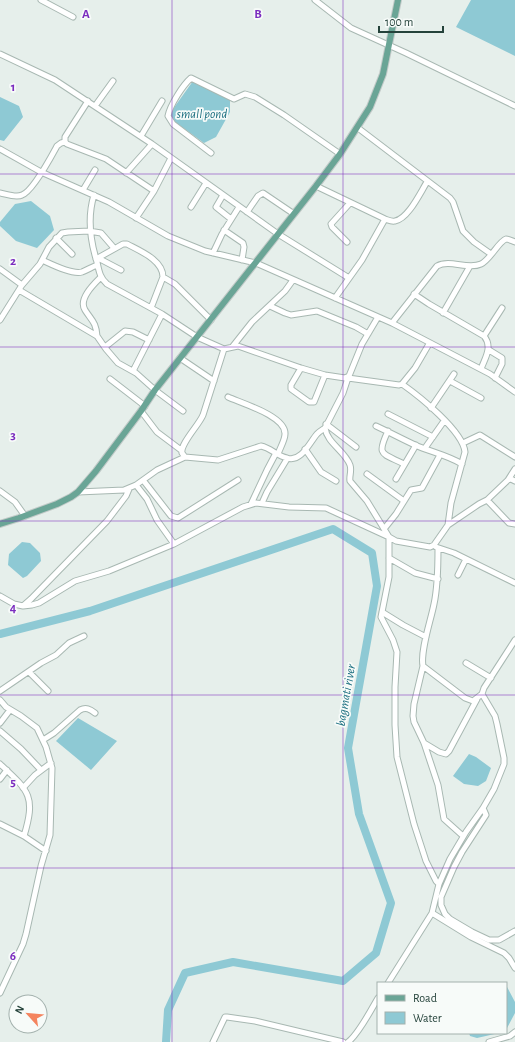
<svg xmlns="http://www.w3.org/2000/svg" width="515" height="1042" font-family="'Alegreya Sans',sans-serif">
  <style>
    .water { fill: #8ec9d4 }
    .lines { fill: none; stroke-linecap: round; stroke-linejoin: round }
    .river { stroke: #8ec9d4; stroke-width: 8 }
    .minor-casing { stroke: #a8b8b2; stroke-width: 7 }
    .major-casing { stroke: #c2cac8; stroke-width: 8 }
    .minor { stroke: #fff; stroke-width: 5 }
    .major { stroke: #6aa596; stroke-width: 6 }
    .grid { fill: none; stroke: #7b2cbf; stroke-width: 1; stroke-opacity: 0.55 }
    .labels { text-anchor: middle; stroke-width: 3.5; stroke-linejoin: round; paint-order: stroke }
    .water-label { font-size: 13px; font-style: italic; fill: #1c6f80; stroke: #f7fbf9 }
    .grid-label { font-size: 13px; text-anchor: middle; font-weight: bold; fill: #7b2cbf; stroke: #f7fbf9; stroke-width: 3.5; stroke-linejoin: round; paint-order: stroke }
  </style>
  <rect width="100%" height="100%" fill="#e6efeb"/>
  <path class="water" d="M471,0H515V56L456,27Z
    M193,81L230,100V112L216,137L204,143L175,122L171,116L173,109Z
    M0,97L19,106L23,117L4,141L0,140Z
    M31,201L50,216L54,230L37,248L16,241L0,226V222L15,204Z
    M22,542L30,543L40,553L41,561L27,576L23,578L8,565L9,554Z
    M78,718L117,741L91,770L56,741Z
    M469,754L476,757L491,768L486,781L478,786L464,784L453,776Z
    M506,985L515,1002V1013L506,1030Z
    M469,1033H499L477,1038L470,1036Z"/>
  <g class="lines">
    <path class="river" d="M0,634L90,611L333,529L372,553L377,586L348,748L359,814L391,903L376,953L343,981L233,962L185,973L168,1010L166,1042"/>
    <defs>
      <path id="minor" d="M41,0L73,17
        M315,0L351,28L406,53L515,106
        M0,54L55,80L152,144L278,234L349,278
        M88,101L65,137V142L67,144L106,159L154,191
        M95,106L113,81
        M358,128L450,198L453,202L463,231L474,242L491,254
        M141,136L162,101
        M0,149L41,172L109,202L168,236L205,251L256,263L392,323L490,374L515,392
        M211,153L173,124L168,116C170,105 183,85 191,78L234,99L245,94L255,97L284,115L340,154
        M126,173L152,144
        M316,186L385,219C388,220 392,222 395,221C408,219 420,193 427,182
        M83,190L95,170
        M0,193C6,194 16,198 22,195C33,191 51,157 57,146L61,143L65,142
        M94,195C87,218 90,240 97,262C99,271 100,278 107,284L162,314L197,337L224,349L238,346L301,368L325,375L345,378L349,376L362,344L378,317
        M223,195L216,207L231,219
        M191,207L206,183
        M247,212L258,196L263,193L294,214
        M136,218L154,191L171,158
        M224,230L243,243L244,247L242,260
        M56,238L72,254
        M347,242L332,227L331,224L350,203
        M213,253L222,234L239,207
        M98,258L121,270
        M96,259L123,244H127C140,251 163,260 163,277L151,308
        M42,260C51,264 72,275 82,272C87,270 92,267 97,265
        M0,269L22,285
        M163,277L175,284L211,320
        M19,290L97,336L106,349L118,363L136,373L155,390L183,411
        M414,294L429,304L484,336C493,347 485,358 481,369
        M335,298L362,260L385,219
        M270,306L285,313L291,315L317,311L356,327L368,334
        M443,313L470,266
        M0,320L22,285L40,264L49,247L62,233L68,232L89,231L101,233L114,248
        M392,323L437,266C450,259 468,270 481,264C490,260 499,241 506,239C509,239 512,241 515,242
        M97,336C96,322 92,321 85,310C78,299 94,284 101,277
        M484,336L502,308
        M233,346L252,322L285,291L293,280
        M105,347L125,331L133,332L149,340
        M489,350L502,358V364L495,378
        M180,358L214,381
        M301,368L291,385V389L309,402H314L325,375
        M133,371L162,314
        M110,379L145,406
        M450,381L481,398
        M402,384C419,396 463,431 465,452L451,503L448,525L434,545L430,547L396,541L389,537L367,501L350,481C349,476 352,471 350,465C345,451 327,443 325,428L343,393L348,378L399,385L402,384L415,368L429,344
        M228,397C241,403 286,416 285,434C285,440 280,448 278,454
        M431,408L454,374
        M141,411L157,432L181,450
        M388,414L433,437
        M326,424L356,447
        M376,426C389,432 402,439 415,445C431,452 447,455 462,464
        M388,431C376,456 382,453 404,464
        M463,443L480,435L515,457
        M425,448L444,421
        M305,449L321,472L336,481
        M185,457L182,453C180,444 199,425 203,415L224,349
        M367,474L404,501
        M396,479L416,445
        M143,480L171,516L178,518L238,480
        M508,480L515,469
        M136,485L147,499L157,520L174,544
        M0,491L15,502L25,516
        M78,492L124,490L136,485L157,470L185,457L218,460L261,446C271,448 277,456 287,458C301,463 310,442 317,434C320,431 322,430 325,428
        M487,500L509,523L515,524
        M262,503L267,492L287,459
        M251,504L267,470L276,453
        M448,525L479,504L487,500L508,480L511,479L515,481
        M384,529L396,514L411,490L422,488L440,455
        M436,547L454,553L515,583
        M438,548C438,567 438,586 434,604C431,620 420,651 423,666L465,698L473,701L482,694
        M389,558L415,573L438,579
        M458,575L466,559
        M0,596L14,604L23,606L31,599L107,521L126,496L129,489
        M23,606L32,605L39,603L75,581L109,571L174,544L243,507L256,503L289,507L326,508L389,537V577L381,617L393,640L397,652L395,687V725L397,757L414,824L426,861L436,881L439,884
        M382,612L403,625L426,637
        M466,663L491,678
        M423,666L414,704L413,716L414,722L424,743L438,785L444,819L463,836
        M29,672L48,691
        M0,691L41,663L56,655L69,643L84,636
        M0,700L6,707L21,716L37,728L46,747L52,768L50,835L41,866L26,934L23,944L0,993
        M0,723L10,710
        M0,731L21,749L41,770
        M43,740L54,733L80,710C86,707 90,709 95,713
        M424,743L439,752L446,754L449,751L477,699
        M0,764C29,791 36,796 24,836
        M0,779L7,770
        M23,788L35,775L51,763
        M483,808L486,815L462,852L454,867L441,897V905L445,914L450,919L472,932L489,940H499L515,931
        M0,824L24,836L46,851
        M432,913L471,937L504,953L509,958L515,968
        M388,983L432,913L439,884L450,859L466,832L483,808L494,789L504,764V758L497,724L495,716L482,694L484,688L515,640
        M213,1042L225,1017H227L255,1021L343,1042
        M348,1042C358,1035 371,1010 378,998
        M489,1042L510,1036L515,1032"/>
      <path id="major" d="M0,524L19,518L57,504L71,497L78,492L96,471L141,411L155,390L316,186L340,154L370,107L383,74L398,0"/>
    </defs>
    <use href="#minor" class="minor-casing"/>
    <use href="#major" class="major-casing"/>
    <use href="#minor" class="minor"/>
    <use href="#major" class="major"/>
  </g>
  <path class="grid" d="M172,0V1042M343,0V1042M0,174H515M0,347H515M0,521H515M0,695H515M0,868H515"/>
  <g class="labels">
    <g class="water-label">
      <text x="202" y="118">small pond</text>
      <text transform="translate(345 695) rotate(-80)" y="5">bagmati river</text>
    </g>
  </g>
  <g class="grid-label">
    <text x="86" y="18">A</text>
    <text x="258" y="18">B</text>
    <text x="13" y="91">1</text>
    <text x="13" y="265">2</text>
    <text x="13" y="439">3</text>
    <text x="13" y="612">4</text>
    <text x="13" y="786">5</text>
    <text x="13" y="960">6</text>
  </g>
  <rect x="377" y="982" width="130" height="52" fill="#f7fbf9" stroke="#a3b1ad"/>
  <rect x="385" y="995" width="20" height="6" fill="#6aa596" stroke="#a3b1ad"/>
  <text x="413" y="1002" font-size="12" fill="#24423a">Road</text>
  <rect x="385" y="1012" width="20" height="12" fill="#8ec9d4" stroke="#a3b1ad"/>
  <text x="413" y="1022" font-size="12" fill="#24423a">Water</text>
  <g transform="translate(28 1014) rotate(297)"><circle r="19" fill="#f7fbf9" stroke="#a3b1ad"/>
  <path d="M0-3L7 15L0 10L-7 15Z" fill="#f4845f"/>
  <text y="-6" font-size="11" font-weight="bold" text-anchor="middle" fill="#24423a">N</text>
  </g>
  <path d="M379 26v6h64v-6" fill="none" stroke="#24423a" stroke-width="2"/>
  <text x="385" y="26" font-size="12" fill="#24423a" stroke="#f7fbf9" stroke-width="3" paint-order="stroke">100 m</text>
</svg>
